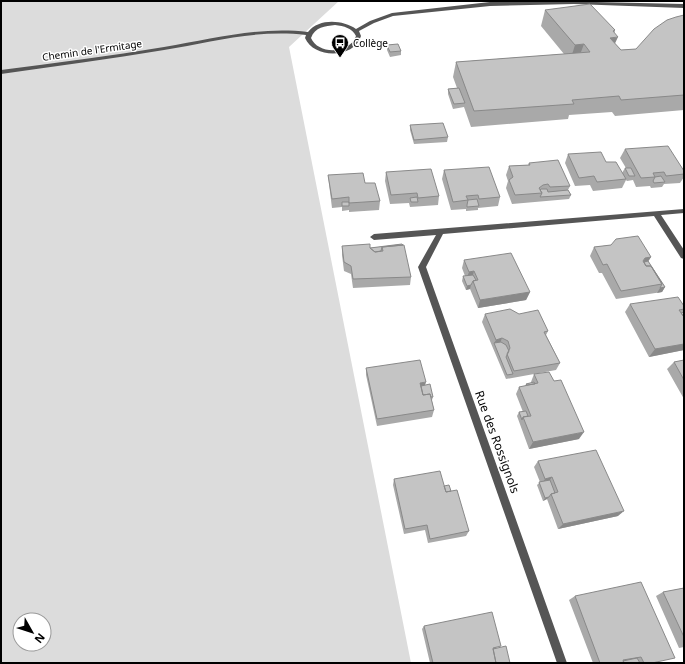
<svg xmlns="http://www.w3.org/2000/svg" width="685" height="664" font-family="'Noto Sans',sans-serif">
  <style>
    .green { fill: #dcdcdc; fill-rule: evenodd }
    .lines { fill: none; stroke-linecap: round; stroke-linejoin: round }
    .street { fill: #555; fill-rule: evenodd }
    .wall { fill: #a9a9a9 }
    .shaded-wall { fill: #898989 }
    .building { fill: #c4c4c4; stroke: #898989 }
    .labels { text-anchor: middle; stroke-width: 3; stroke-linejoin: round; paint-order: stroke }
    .far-poi-label { font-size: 10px; fill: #000; stroke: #fff; text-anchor: start }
    .far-street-label { font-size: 10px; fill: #000; stroke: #fff }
    .street-label { font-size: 12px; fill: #000; stroke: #fff }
  </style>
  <rect width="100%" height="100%" fill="#fff"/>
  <path class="green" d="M1,1H339L289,47L411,663H1ZM20,620H44V644H20Z"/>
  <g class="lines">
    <path class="street" d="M552,1L684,4V8L574,4L490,6L393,16L374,23L359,31L361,36C354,59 314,59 305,38L306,35C258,29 212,42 164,50C110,59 55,66 1,74V70C55,63 110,56 164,47C212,39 259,26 308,32C319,18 343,20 356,29L370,21L392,13L490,2ZM335,25C344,26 352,28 356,36C350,54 318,55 311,38C315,27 325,26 335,25Z
      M684,209V213L661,215L684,250V259L681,258L654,216L443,234L426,267L567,663H557L418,267L436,235L374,240L370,237L374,234Z"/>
  </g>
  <path class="wall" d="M545,10L615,30L614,33L615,44L621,50L636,49L684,15V110L615,116L612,112L569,115L568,119L471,127L464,107L453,109L448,94V89L457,88L453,77L456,62L564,54L541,26Z
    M387,45L401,51V55L390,57L387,50Z
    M410,125L448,137L447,142L414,144L410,130Z
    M625,149L684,171V177L680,183L664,184L662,187L651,188L650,186L636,187L633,180L627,181L626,180L622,188L593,191L590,185L575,186L565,163L568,154L606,162L622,173L625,168H626L620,158Z
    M529,163L570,186L568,190L571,195L569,199L512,204L506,188L508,181L506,175L509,166L528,165Z
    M444,170L500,197L498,206L478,208V210L466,211V209L451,210L442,179Z
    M386,172L439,196L438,205L410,207L409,203L390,204L385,181Z
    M328,175L365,183L380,201L379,210L349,212V210L342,211V207L332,208L329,184Z
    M402,244L411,277L410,285L353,288L351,274L344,271L342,255V246L370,248Z
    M611,245L651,257L648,261L665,287L662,292L616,299L602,273H599L590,256L594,247Z
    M464,260L530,292L526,300L478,308L470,289L466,290L462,281L463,276H465L462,268Z
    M630,304L684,306V311L683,313L684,312V350L649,357L625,312Z
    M485,314L548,331L546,335L560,363L556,370L506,379L482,322Z
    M684,360V399L667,369L674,362Z
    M366,368L425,385L433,397L432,400V401L434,410L432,417L377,426L366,375Z
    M534,374L579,439L529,449L517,416L519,412H523L516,394L519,387L525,386L526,384L531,383V382Z
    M538,461L618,516L558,529L547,499L543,501L537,485L540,482L534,467Z
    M394,479L444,486L451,491L469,531L466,536L428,543L425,530L404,534L393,485Z
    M684,588V647L679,648L656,596L663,592Z
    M575,596L653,663H593L569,600Z
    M424,626L498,648L510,663H430L422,629Z"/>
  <path class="shaded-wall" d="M615,30L612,38L618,37L611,52L604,54L613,31Z
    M584,44L578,60L570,61L575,45Z
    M651,257L646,265L641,266L645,258Z
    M474,271L472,279L466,280L469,272Z
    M471,285L470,289L466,290L467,286Z
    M665,287L662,292L657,293L660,288Z
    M530,292L526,300L478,308L480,300Z
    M502,338L499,346L494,343L496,340Z
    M684,344V350L649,357L655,349Z
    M426,382L424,389L420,390V383Z
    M584,432L579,439L529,449L533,442Z
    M552,477L548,483L541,485L545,479Z
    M549,497L547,499L543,501L545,498Z
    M624,511L618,516L558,529L563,524Z"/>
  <path class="building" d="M590,4L615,30L613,31L618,37L610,38L621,50L636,49L654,29L667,20L676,17L684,15V95L621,100L619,96L572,100L574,104L474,111L456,62L590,52L584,44L575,45L545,10Z
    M398,44L401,51L390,52L387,45Z
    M459,88L465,103L454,104L448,89Z
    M443,123L448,137L414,140L410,125Z
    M668,146L684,171V174L666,176L664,172L653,173L655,177L641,178L625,149Z
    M601,152L606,162H616L626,179L597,182L594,176L579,178L568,154Z
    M558,160L570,186L550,187L548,184L543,185L539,188L542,193L515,195L509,180L513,177L509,166L530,165L529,163Z
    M489,167L500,197L479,199L478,195L466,196L468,200L453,202L444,170Z
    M625,168H631L635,176H629Z
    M431,169L439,196L418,198L417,193L391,195L386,172Z
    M363,173L365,183H375L380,201L349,203V197L332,199L328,175Z
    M661,176L665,182L654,183L653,181L655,177Z
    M541,189H547L548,192L568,190L571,195L540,197L542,193L540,190Z
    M417,197L418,202H411L410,198Z
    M477,199L479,206L467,207V205L468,200Z
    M342,202H349V206H342Z
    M638,236L651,257L645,258L643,261L646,266H651L662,284L621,291L607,264L603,265L594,247L611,245L616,239Z
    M370,244V248L375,252L383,251L382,247L404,245L411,277L353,279L351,266L344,262L342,246Z
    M402,244L403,245L382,247L381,251L375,252L370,248Z
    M511,253L530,292L480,300L473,281L478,280L474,271L469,272L464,260Z
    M648,261L665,287L660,288L662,284L651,266H646L644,262Z
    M473,275L476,280L473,281L471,285L467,286L463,276Z
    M678,297L684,306V309L679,310L684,317V344L655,349L630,304Z
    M510,309L519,314L538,310L548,331L544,332L560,363L514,371L507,354L510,348L508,341L502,338L496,340L485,314Z
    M684,312V317L681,313Z
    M501,342L506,345L509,351L506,357L513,374L507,375L494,343Z
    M420,360L426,382L420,383L423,395L430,394L434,410L377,419L366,368Z
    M684,360V380L674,362Z
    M549,372L554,381L561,380L584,432L533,442L523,417L531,416L519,387L538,383L534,374Z
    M534,382L535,384L527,385L526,384Z
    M430,384L433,397H431L430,394L423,395L421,386Z
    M526,411L528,416L523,417L522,420L519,412Z
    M596,450L624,511L563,524L551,494L558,492L552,477L545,479L538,461Z
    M440,471L446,492L457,490L469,531L430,539L427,525L405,529L394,479Z
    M550,480L555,493L551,494L549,497L545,498L539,482Z
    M449,485L451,491L446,492L444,486Z
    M641,582L675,658L652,663H644L641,657L623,660L624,663H600L575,596Z
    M684,588V637L663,592Z
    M492,612L501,646L493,648L496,663H433L424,626Z
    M506,646L510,663H496L493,649Z
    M637,658L640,663H624L623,661Z"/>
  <defs>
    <symbol id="bus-pin" viewBox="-11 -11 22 30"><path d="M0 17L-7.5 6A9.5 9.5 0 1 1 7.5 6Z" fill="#000" stroke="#fff"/><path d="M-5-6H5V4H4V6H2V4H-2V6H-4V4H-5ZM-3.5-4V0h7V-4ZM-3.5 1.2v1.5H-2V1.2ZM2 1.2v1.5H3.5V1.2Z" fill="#fff"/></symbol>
  </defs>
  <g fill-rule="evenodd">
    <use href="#bus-pin" x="330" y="33" width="20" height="27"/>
  </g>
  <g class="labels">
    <g class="far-poi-label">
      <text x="353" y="47">Collège</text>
    </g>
    <g class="far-street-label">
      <text transform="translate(92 50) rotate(-8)" y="4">Chemin de l'Ermitage</text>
    </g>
    <g class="street-label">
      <text transform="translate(497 442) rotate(70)" y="4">Rue des Rossignols</text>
    </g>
  </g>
  <rect width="685" height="664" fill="none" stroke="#000000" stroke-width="4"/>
  <g transform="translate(32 632) rotate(129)"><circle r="19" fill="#ffffff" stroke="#999999"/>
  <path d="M0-3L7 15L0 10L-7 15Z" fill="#000000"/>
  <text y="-6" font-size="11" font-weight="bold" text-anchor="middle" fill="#000000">N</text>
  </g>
</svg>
